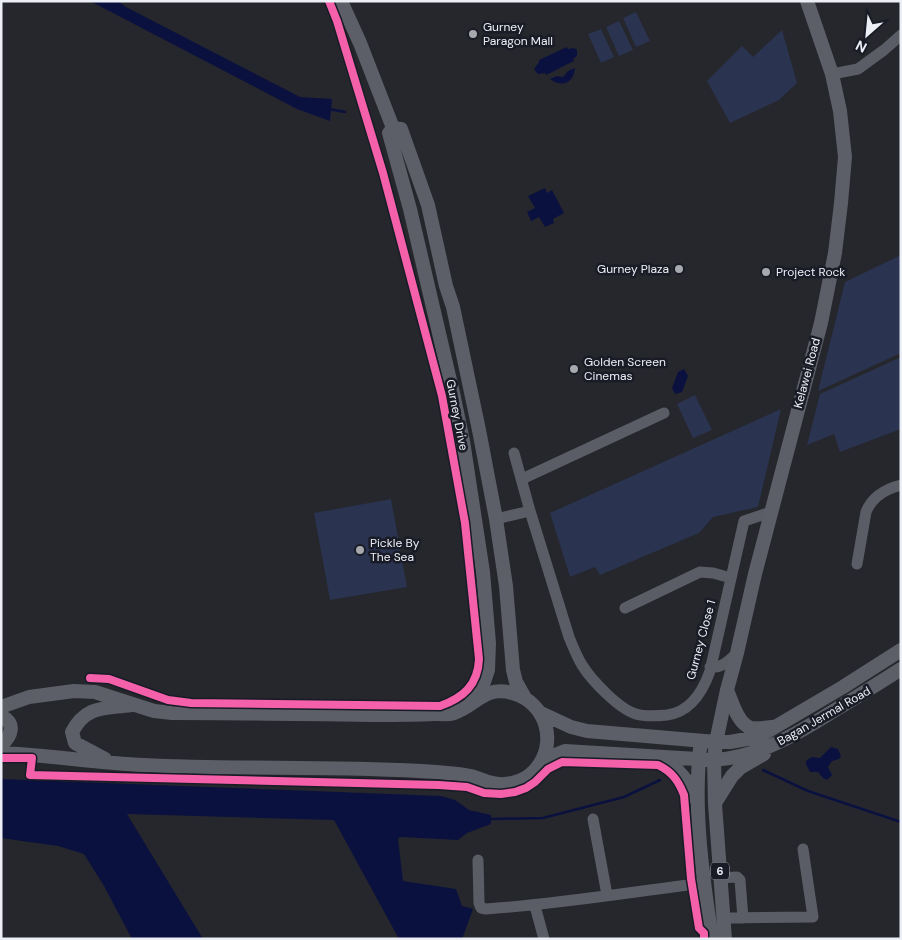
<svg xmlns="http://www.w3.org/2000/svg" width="902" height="940" font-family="'DM Sans',sans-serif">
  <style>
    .green { fill: #2a334f }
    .water { fill: #0b113f }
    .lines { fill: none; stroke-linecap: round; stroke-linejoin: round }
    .stream { stroke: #0b113f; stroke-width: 2.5 }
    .minor { stroke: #5b5d66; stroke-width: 11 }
    .major { stroke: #5c5e68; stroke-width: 14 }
    .cycleway-casing { stroke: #191c26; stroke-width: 11 }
    .cycleway { stroke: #f560ab; stroke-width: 8 }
    .poi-dot { fill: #a7a9af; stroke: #191c26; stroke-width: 2 }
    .labels { text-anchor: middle; stroke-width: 5; stroke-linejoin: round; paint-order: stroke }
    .shield { fill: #191c26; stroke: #adb0b8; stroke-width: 1 }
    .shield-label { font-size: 11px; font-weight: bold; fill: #edeff6 }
    .poi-label { font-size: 12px; fill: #edeff6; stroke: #191c26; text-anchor: start }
    .street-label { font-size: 12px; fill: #edeff6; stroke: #191c26 }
  </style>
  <rect width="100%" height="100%" fill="#26272c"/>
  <path class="green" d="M636,12L650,41L636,47L623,18Z
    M619,21L633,50L619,56L606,27Z
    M601,29L614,57L601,63L588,34Z
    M782,30L797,83L779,100L730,123L707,81L742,46L753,57Z
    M901,255V353L818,391L845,282Z
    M901,357V429L840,452L834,434L807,445L820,394Z
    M695,395L712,430L693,438L677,404Z
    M781,409L758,507L713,517L699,533L600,575L595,567L570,577L550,513Z
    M391,499L407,587L330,600L314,513Z"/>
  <path class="water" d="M90,1H118L126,7L300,97L332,99L330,121L297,109Z
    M567,47L568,49L574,48L577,50V56L573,59L574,61C564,66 556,70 546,75L545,73L538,74L534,69L539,62V60Z
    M575,68C574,83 562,88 550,79L557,76L563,77L568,71Z
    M545,188L547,193L552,190L564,213L553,219L554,223L545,227L539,217L531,221L527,212L535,208L528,196Z
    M684,369L688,376L682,392L675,394L672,388L678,372Z
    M831,747L838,749L841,756L839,759L832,761L828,767L832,775L827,780L823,778L818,772H810L806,764V761L812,757L820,758Z
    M1,779L441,796L455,800L469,810L491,815V824L467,833L458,840L400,837L398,839L403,881L456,889L462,906L473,909L462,939H399L334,820L127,814L203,939H132L104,886L84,854L58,846L1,838Z"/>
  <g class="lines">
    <path class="stream" d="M329,109L345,112
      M763,770L808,791L901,822
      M488,819L543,818L624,797L660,780"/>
    <path class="minor" d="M832,74L858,69L884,50L901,35
      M514,453L530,511L569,637C573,647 577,657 582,665C592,681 619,709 636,714C646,717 657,716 667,715C690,712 703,691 710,671L744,521L771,512
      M522,479L664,413
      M496,519L530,511
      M857,564L866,512C872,497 885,489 901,485
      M625,608L700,572L713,573L731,578
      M710,667C722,669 729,660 737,653
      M593,819L607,895
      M478,860L479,903L481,908L486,909C559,904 631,892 704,883
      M720,878L737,877L740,880L743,918
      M535,906L544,939
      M723,918L813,917L803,849"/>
    <path class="major" d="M341,1L360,43L393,128
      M393,128L389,133L410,209L453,393L463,441L483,572L489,643L488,670L484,682L472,700
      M393,128L401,129L428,205L446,286L453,307L479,430L496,519L506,586L513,670L516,682L525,698
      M727,690C732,702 738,724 751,728C758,729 765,728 772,727
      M1,707L29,697L74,691L95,692L154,711L172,713C240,713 307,714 375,715C395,715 414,715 434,714C440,714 448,715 454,713C476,706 484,685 512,693C547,702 559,745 534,771C523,783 504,787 488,782C482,780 476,777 470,776C459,773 447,773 436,772C338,765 241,770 144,765C96,763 49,755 1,753
      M541,713L571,727L587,731L716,742H730L758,737L843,687L901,650
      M1,716C16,723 12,736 1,745
      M700,749C693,810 703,879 712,939
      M657,758C676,765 690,781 697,801
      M105,759L75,743L72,732C86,705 104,709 131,705
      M542,766L555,755L565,751L714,760C759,757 797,734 835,710C857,697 879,683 901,669
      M715,803L732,776L740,768L764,754
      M725,939L715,804L714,760L716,742L727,690L737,653L755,574L821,323L835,253L841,203L845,157L840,111L832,74L807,1"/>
    <defs>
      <path id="cycleway" d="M90,678L109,679L168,700L191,703L440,706C463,698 478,685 479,659L465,523L442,396L383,173L337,21L329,1
        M1,758H32L30,775L439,785L467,787L484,793L501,794L515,792L526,788L535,782L548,769L562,762L658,765C672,772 678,780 684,795L691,879L699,928L704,933V939"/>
    </defs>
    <use href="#cycleway" class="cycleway-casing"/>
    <use href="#cycleway" class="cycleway"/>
  </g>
  <g class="poi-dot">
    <circle cx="473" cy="34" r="5"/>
    <circle cx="679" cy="269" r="5"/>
    <circle cx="766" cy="272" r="5"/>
    <circle cx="574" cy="369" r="5"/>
    <circle cx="360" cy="550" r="5"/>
  </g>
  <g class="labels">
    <rect class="shield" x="711" y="862.5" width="18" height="17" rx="4"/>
    <g class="shield-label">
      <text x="720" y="875">6</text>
    </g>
    <g class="poi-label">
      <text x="483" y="31">Gurney<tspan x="483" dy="14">Paragon Mall</tspan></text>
      <text x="669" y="273" text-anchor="end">Gurney Plaza</text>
      <text x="776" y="276">Project Rock</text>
      <text x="584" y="366">Golden Screen<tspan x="584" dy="14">Cinemas</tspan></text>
      <text x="370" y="547">Pickle By<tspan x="370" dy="14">The Sea</tspan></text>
    </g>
    <g class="street-label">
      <text transform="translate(807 373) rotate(-75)" y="4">Kelawei Road</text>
      <text transform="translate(457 415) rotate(79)" y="4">Gurney Drive</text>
      <text transform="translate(701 640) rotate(-75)" y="4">Gurney Close 1</text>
      <text transform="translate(824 716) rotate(-30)" y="4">Bagan Jermal Road</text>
    </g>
  </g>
  <rect width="902" height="940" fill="none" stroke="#edeff6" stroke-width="5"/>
  <g transform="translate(867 35) rotate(207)" stroke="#191c26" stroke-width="4" paint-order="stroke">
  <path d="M0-4L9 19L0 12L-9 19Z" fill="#edeff6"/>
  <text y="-8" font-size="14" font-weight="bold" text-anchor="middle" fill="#edeff6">N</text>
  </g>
</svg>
